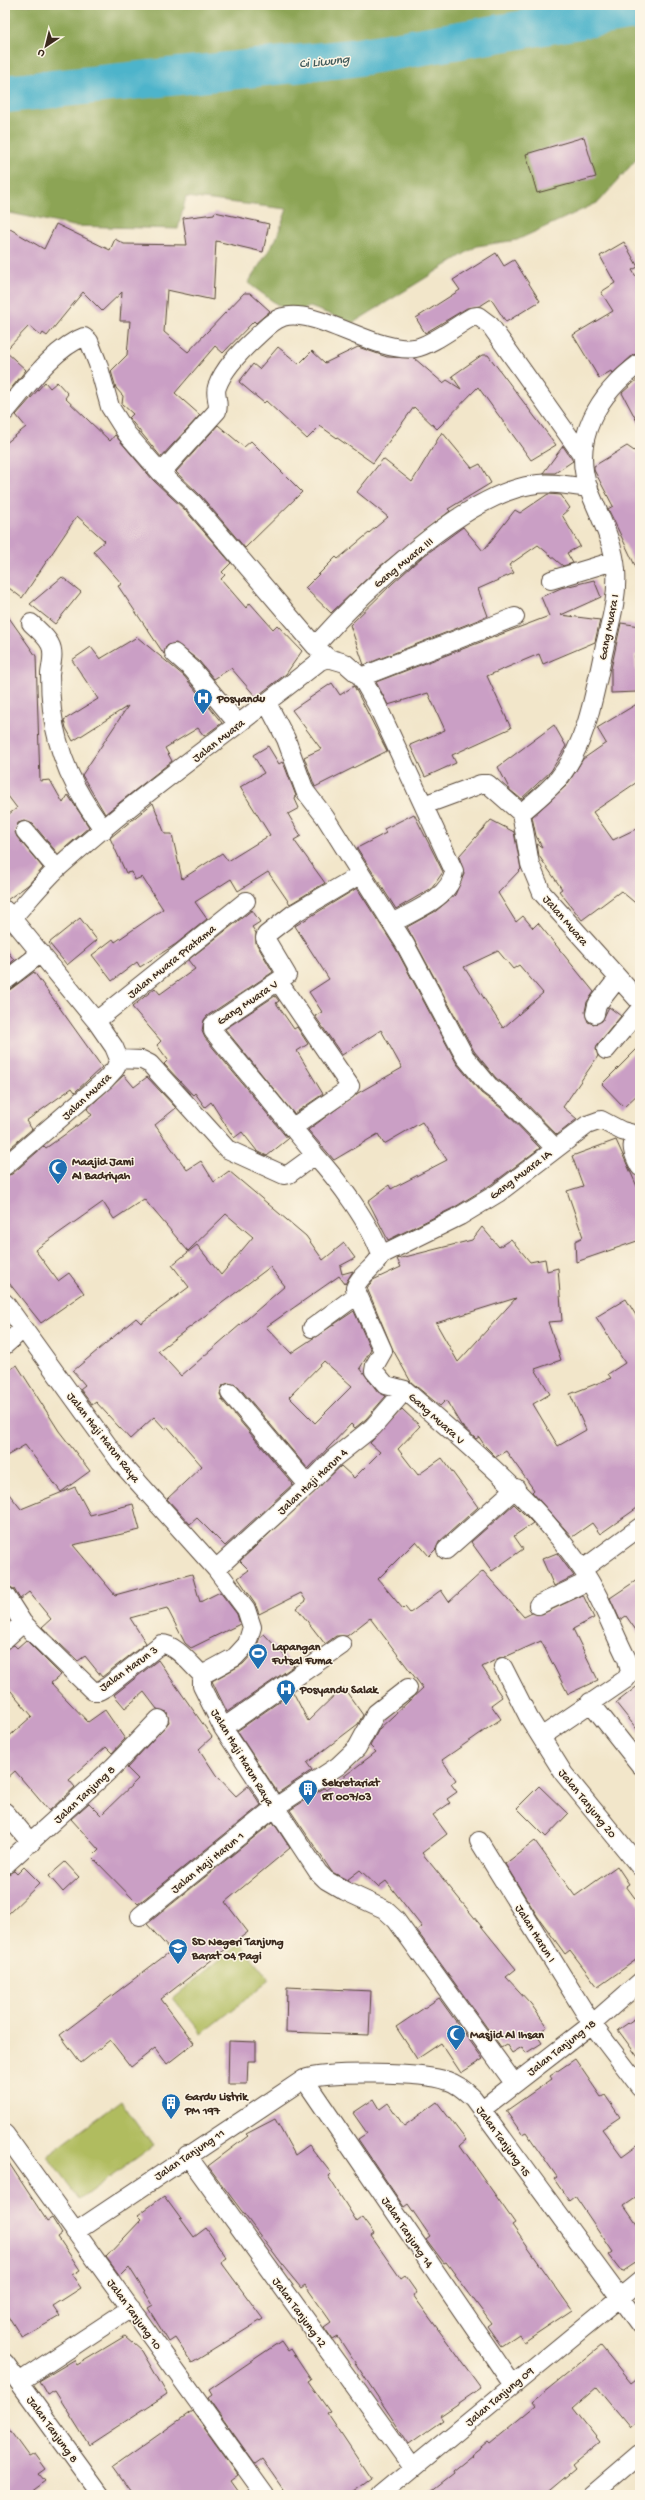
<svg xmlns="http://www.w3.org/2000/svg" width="645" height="2500" font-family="'Gochi Hand',sans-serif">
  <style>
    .green { fill: #b0bc5e; stroke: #76733e }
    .forest { fill: #8ca455; stroke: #64673a }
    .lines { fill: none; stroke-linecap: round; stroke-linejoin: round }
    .river { stroke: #4db4cb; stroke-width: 38 }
    .building { fill: #ca9fc5; fill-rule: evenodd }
    .minor-casing { stroke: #564638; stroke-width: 20 }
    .minor { stroke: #fff; stroke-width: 18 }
    .labels { text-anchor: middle; stroke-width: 3; stroke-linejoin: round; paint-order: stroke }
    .street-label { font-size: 12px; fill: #3b2a1e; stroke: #fcf5e5 }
    .poi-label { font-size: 12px; font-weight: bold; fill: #3b2a1e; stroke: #fcf5e5; text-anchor: start }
    .water-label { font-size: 13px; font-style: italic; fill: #415a5b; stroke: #fcf5e5 }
  </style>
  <rect width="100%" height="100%" fill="#fcf5e5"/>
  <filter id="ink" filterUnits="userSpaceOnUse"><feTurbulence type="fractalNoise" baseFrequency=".025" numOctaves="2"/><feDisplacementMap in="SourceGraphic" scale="8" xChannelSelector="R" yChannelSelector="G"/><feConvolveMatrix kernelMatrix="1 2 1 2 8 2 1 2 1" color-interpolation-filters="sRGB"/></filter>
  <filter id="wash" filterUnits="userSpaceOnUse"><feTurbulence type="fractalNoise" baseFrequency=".012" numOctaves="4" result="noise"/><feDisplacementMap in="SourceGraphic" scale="16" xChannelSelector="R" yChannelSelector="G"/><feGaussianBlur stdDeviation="0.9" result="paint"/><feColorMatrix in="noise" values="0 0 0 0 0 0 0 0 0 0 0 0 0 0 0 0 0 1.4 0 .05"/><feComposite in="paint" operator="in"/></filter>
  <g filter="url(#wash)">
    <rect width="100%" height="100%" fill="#f2e6ca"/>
    <path class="green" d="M240,1943L270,1980L202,2034L173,1998Z
      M121,2101L153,2146L79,2200L47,2156Z"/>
    <path class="forest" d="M5,5H640V155L599,202L517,240L477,246L353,323L310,307L290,314L248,283L276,239L287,209L186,197L178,229L73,226L5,212Z"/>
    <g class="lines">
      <path class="river" d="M5,94L352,58L640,10"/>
    </g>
    <g id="blocks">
      <path class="building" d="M584,137L596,177L537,193L526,154Z
        M215,212L269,224L263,252L216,241L213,300L167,290L164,332L188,352L244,293H250L270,311L256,323L254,321L223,353L215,346L175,393L200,415L161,457L129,418L133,414L122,404L123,396L116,388L111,371L127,355L130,321H120L122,292L102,311L83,292L47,336L43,333L41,336L29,326L7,349L5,226L44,249L56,224L110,250L115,239L124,244L187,245L183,218L214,214Z
        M624,242L638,267L632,270L640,283V353L633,355L612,374L611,371L599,378L573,335L613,311L601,292L615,283L600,256Z
        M496,253L504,266L514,260L540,301L506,322L491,299L480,306L467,308L425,333L416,318L460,290L453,280Z
        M278,347L299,364L312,351L325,363L358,347L387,357L414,358L443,383L447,380L461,389L452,376L482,355H488L556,445L531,460L478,387L437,429L414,407L373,463L320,426L307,439L266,401L264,403L239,382L253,364L259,369Z
        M5,351L26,370L5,396Z
        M640,377V427L622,393Z
        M45,382L50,388L57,382L68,394L65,398L110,441L115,435L153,480L185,510L231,563L222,572L225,575L221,579L246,608L250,603L273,629L277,625L302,651L286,674L256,697L231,668L214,679L199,661L176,643L166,646L164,654L118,586L122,584L93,551L105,541L77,516L22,598L5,585V444L26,427L16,415Z
        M218,425L244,447L251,441L302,492L245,548L201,496L176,472Z
        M442,432L472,468L480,464L491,483L448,509L450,511L379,567L331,613L305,588L336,557L338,559L388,517L357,492L383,459L412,482Z
        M563,446L573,461L555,473H543Z
        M627,446L640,455V576L614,521L608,509L613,506L594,470V466Z
        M548,494L561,495L570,508L562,515L580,546L567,553L573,563L563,566L538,545L509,565L514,573L478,589L488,616L364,665L350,625L393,583L421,558L463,527L483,551L515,510L520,513Z
        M62,577L81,592L55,624L30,604Z
        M594,580L601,597L561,615L600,620L595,642L543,664L539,654L487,676L511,728L452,755L456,763L425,777L410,745L445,730L428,693L388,705L376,682L549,616L541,597L561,588Z
        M5,612L36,656L40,781L50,780L63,803L68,795L89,827L58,854L33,824L24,821L18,823L15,832L17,837L43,868L28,885L7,900H5V817L17,808L5,792Z
        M621,623L640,626V655H635L637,692L611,693V669Z
        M137,637L184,676L222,723L204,736L198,728L165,748L172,761L105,814L82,775L128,706L73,741L66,728L64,720L98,699L72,660L91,647L100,659Z
        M332,683L340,695L354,686L387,751L315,787L304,757L321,749L292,710Z
        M640,702V780L593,812L613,840L640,827V907L621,891L582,920L559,891L562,889L539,856L537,844L542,847L536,836L532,817L567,785L583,759L606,743L597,728Z
        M554,725L566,746L551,771L521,799L510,790L498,767Z
        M268,746L279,764L282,762L285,767L296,796L294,797L299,808L288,814L301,836L294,840L325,883L290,904L268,872L238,891L231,879L195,902L207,919L176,944L140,967L137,962L112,981L92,955L113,939L115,942L163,909L142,877L135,880L132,872L126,873L110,838L153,803L165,834H172L182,879L222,853L228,861L270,835L240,787L264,773L253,755Z
        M414,814L443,872L432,888L396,909L357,848L386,833L384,829Z
        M491,820L514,832L521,869L498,893L516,922L523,916L533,928L538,923L594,992L587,1002L585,1012L588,1022L593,1024L602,1021L609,1007L621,1016L598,1044L596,1049L598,1056L563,1107L577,1119L557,1135L516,1093L496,1078L474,1051L407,927L436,911L455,895L464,874L459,856ZM498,951L513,969L519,965L543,993L503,1028L464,967Z
        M357,888L396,949L457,1064L481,1093L501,1108L540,1148L492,1184L455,1207L388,1240L368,1201L389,1185L391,1189L447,1160L422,1122L384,1144L378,1134L334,1160L308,1130L358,1093L402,1068L381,1030L342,1055L315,1016L322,1012L309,992L329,979L295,926Z
        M252,910L260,922L252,927L256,933V943L273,972L207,1016L204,1020L202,1031L205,1038L288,1139L267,1156L257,1151L242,1132L234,1138L211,1102L205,1107L195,1093L193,1095L164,1064L168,1060L157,1045L161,1041L132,1007L155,988L160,994L195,969L188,960Z
        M80,918L97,940L67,965L49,943Z
        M5,948L14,960L5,968Z
        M34,972L102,1067L75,1092L72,1088L26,1121L32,1129L5,1152V991L11,989Z
        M275,996L279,1001L276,1003L294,1029L297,1027L308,1044L297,1051L323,1094L294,1114L225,1029Z
        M640,1046V1092L624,1107L602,1084Z
        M124,1075L134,1087L147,1077L176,1108L155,1125L187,1170L201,1161L214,1182L229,1171L306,1236L323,1260L344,1243L355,1258L340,1266L342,1274L353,1271L345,1284L339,1276L266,1327L291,1353L354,1311L371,1350L360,1368L378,1392L386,1396L366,1419L355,1428L351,1424L308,1469L238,1386L229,1383L223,1385L220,1394L222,1400L293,1484L225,1546L197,1518L190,1524L167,1499L202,1466L168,1427L165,1429L154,1417L130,1439L96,1402L92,1405L80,1389L85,1385L73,1371L136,1318L141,1323L189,1287L172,1265L197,1245L221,1275L253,1237L226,1214L188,1251L144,1199L114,1219L103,1202L35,1250L58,1281L69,1273L84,1293L41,1323L5,1278V1176L12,1174L44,1146L46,1148L92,1115L87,1109ZM270,1267L285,1286L181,1376L158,1351ZM324,1361L352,1386L315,1423L289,1397Z
        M616,1140L640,1193V1240L576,1262L575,1241L583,1237L567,1191L583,1186L572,1156Z
        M482,1227L499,1247L511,1239L530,1262L545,1259L547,1271L558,1268L562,1321L548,1322L561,1360L535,1369L550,1394L533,1404L558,1446L586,1430L570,1394L611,1378L608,1374L625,1363L596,1317L626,1299L640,1322V1506L600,1534L592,1523L572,1537L532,1492L534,1490L506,1451L496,1457L485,1446L479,1437L476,1439L461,1425L446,1400L440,1406L411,1382L393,1350L367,1288L373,1280L401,1267L397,1259L472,1240ZM516,1298L458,1362L436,1323Z
        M17,1365L59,1431L90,1471L61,1492L25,1445L5,1457V1373Z
        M402,1409L420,1426L398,1449L418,1475L442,1458L478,1507L439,1542L436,1549L429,1556L416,1541L378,1579L403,1609L405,1607L410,1613L441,1590L449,1602L483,1571L524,1617L532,1613L542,1614L583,1595L594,1618L573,1629L598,1680L568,1694L541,1641L505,1657L499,1658L482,1667L502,1697L491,1705L501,1719L442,1760L456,1780L451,1784L457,1792L447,1799L450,1803L433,1815L447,1834L422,1853L516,1969L506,1977L531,2004L547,2027L536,2034L542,2043L526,2053L522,2047L512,2053L506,2044L501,2047L417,1931L422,1927L386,1881L378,1887L360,1870L347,1880L332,1872L290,1810L324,1788L326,1790L376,1752L370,1746L379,1729L423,1688L370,1618L347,1636H336L325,1644L297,1608L306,1601L301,1593L259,1614L255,1603L238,1578L249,1570L240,1561L341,1466L354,1478L380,1452L370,1443Z
        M75,1487L90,1515L133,1504L140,1530L73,1545L115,1595L192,1574L200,1602L220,1592L237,1614L240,1624L191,1648L185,1643L167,1608L130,1618L146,1643L102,1677L85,1656L78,1661L42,1627L51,1619L29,1592L20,1599L14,1589L5,1585V1489L21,1509Z
        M514,1504L533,1523L514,1536L523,1549L492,1571L471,1542Z
        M557,1553L574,1576L554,1586L542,1559Z
        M640,1578V1636L626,1616L620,1620L610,1598Z
        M264,1634L294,1666L227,1712L212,1681L243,1664L255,1651L260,1637Z
        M26,1640L61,1675L51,1683L88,1722L105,1710L125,1739L112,1753L106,1747L69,1780L75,1787L49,1811L15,1771L5,1780V1740L32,1716L5,1684V1649L14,1645L17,1648Z
        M158,1660L212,1737L199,1749L216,1775L236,1796L248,1786L261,1805L138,1904L92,1857L99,1850L71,1819L89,1803L101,1815L138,1779L127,1768L169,1722L167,1712L157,1709L144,1692L125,1708L114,1695Z
        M640,1684V1733L616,1703Z
        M343,1687L363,1715L358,1724L307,1763L312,1770L278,1793L237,1731L293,1692L308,1721Z
        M539,1786L568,1814L546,1837L517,1808Z
        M273,1822L290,1848L225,1902L248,1932L161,1999L194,2043L167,2064L155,2048L131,2067L110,2040L81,2063L60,2035L171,1951L147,1924Z
        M535,1841L575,1896L617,1866L629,1884L626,1886L640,1905V1957L598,1987L570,1950L565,1954L538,1917L505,1864Z
        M65,1862L79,1877L63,1892L49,1876Z
        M24,1867L40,1883L5,1917V1875L14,1871L17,1874Z
        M287,1987L371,1991L369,2035L286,2032Z
        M439,1998L483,2059L461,2073L441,2043L417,2059L396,2027Z
        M640,2015V2060L618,2030Z
        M229,2041L256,2042V2061H248L247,2084H228Z
        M575,2059L601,2097L605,2095L620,2117L602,2129L622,2156L640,2143V2195L624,2206L640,2229V2260L622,2272L609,2255L613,2252L575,2196L569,2201L554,2179L557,2177L526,2132L522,2134L506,2111L552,2079L550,2076Z
        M374,2099L380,2109L388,2103L404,2126L437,2102L466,2140L460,2145L515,2223L512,2225L572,2310L524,2342L519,2334L501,2346L487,2326L491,2323L446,2262L444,2263L426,2239L430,2236L408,2204L404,2207L358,2139L367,2133L353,2113Z
        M275,2119L295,2155L309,2145L331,2173L328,2176L357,2222L362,2218L374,2234L371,2236L401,2279L405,2276L417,2293L413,2295L481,2388L440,2416L443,2420L409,2444L338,2337L333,2340L324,2327L331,2322L305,2285L301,2288L283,2266L208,2166L248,2136L246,2134Z
        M5,2157L47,2221L52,2218L62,2234L58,2237L80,2270L72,2275L81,2288L53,2306L60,2316L22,2338L5,2311Z
        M164,2196L194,2237L206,2228L227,2258L221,2262L263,2319L192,2363L175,2338L169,2342L148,2308L153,2305L129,2267L120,2276L106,2257L142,2219L138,2215Z
        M125,2336L142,2351L167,2394L89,2445L55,2391L47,2395L39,2381L74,2360L77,2365Z
        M281,2341L288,2351L291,2349L311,2379L308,2381L330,2412L327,2413L371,2479L349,2495H287L262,2459L255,2464L208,2398L212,2395L209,2390Z
        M601,2346L631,2383L640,2376V2418L630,2427L597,2387L573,2408L600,2442L572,2465L575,2469L544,2495H426L454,2473L453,2471L473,2455L472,2454L488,2441L490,2443L535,2406L532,2402Z
        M192,2411L238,2475L230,2481L240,2495H133L113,2467Z
        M5,2424L29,2457L35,2454L46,2469L39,2474L45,2481L26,2495H5Z"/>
    </g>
  </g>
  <g filter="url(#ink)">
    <use href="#blocks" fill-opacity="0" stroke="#564638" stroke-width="1"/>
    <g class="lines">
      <defs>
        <path id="minor" d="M5,412C26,388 53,348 84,337L89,341L98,364L110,407L127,434L161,473L193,503L315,646L328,658
          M161,473L217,411C220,403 214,395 217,387C224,368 240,352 254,339C263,331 272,320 283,317C316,307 376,354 415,348C432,345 457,325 472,317L478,316L490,325L583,456
          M551,580L614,561
          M31,623C37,629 46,636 50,644C55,653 51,664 50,674C50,695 52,720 58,741C67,775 83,802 104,830
          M315,646C362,593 461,497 531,485C549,481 571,486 589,488
          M174,653L192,669L238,724
          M361,677L515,617
          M267,703L286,739L305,791L325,817L405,944L465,1057L489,1086L508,1100L555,1148
          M424,805L481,784H488L521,813L530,864L542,893L640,1002
          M521,813C534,802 548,791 559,778C588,742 595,689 605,645C611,620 618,596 616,570C614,543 599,515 589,490C570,439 599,393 640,363
          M25,831L57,869
          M5,910L96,1021L114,1047L119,1059L115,1069L105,1080L5,1166
          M13,917C28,901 42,883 58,868C140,794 233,730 320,661L328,658L345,663L361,677L377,705L454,871C451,898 413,911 392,923
          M5,981L41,953
          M278,981L350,1086L347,1090L292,1128
          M595,1014L597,1005L618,978
          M96,1021L246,901
          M606,1050L640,1009
          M119,1059L142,1060L150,1064L227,1149L284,1175L289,1174L315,1155C338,1180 370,1223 381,1255C375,1268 359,1275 355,1288L383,1351L375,1365L374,1371L386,1385L405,1390C468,1446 535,1499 582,1569C601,1596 612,1630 627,1659L630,1672L626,1679L541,1737
          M640,1134C627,1142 634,1156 640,1167
          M315,1155L213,1031V1025L287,975L265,938L266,935L293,914L361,874
          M381,1255L460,1216L498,1193L587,1125L601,1120L622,1131L637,1135
          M5,1303L120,1462L216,1569L246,1609L252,1627L247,1644L235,1657L202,1675V1686L223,1728L318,1872L326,1880L345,1891L384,1909L396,1920L514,2083
          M312,1328L357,1295
          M5,1345L23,1329
          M230,1393L308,1485
          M446,1550L516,1488
          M216,1569L308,1485L334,1458L373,1427L405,1390
          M583,1569L640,1527
          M5,1595L23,1623L93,1691H99L108,1686L161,1644C176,1644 191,1665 202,1675
          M538,1605L589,1581
          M5,1639L23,1623
          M503,1667L529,1718L564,1774L640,1867
          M590,1702L640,1765
          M223,1728L342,1645
          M5,1812L31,1843
          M479,1841L592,2024L640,2087
          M5,1865L113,1767L159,1719
          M140,1916L274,1808L338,1766L357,1748L376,1713L408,1688
          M304,2079L513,2385
          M481,2110L592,2024L640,1982
          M5,2134L265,2495
          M187,2155L413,2468
          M75,2232L304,2079C329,2071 422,2072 448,2081C458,2084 465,2091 473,2098L640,2325
          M5,2363L101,2495
          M19,2382L131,2308
          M380,2495L640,2281
          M592,2495L640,2454"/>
      </defs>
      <use href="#minor" class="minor-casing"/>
      <use href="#minor" class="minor"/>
    </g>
  </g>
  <defs>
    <symbol id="hospital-pin" viewBox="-11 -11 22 30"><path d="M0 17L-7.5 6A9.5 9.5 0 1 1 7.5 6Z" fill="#1f6fb2" stroke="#fcf5e5"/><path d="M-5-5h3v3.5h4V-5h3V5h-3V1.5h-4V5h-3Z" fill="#fff"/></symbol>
    <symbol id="mosque-pin" viewBox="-11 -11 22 30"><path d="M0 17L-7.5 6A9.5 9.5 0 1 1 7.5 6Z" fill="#1f6fb2" stroke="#fcf5e5"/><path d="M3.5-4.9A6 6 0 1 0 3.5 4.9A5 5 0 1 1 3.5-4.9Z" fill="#fff"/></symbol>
    <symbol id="stadium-pin" viewBox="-11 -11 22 30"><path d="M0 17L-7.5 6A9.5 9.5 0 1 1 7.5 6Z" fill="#1f6fb2" stroke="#fcf5e5"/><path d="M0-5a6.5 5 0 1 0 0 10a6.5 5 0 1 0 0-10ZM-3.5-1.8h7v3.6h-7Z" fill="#fff"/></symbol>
    <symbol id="building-pin" viewBox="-11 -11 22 30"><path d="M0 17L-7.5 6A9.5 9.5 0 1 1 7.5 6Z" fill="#1f6fb2" stroke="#fcf5e5"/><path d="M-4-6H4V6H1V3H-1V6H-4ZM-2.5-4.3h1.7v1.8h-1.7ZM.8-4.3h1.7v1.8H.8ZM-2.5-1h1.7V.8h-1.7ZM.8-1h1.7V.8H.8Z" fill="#fff"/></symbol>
    <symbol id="school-pin" viewBox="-11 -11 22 30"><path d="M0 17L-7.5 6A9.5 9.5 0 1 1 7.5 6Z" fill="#1f6fb2" stroke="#fcf5e5"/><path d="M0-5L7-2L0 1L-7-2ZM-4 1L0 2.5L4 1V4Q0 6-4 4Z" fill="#fff"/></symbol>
  </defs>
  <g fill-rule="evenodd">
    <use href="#hospital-pin" x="192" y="687" width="22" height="30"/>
    <use href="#mosque-pin" x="47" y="1157" width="22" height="30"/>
    <use href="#stadium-pin" x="247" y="1642" width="22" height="30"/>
    <use href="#hospital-pin" x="275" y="1678" width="22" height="30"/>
    <use href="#building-pin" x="297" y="1778" width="22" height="30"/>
    <use href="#school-pin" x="167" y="1937" width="22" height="30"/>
    <use href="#mosque-pin" x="445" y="2023" width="22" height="30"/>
    <use href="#building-pin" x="160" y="2092" width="22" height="30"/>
  </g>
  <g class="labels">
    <g class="street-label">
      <text transform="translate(403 562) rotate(-39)" y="4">Gang Muara III</text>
      <text transform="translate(608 627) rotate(-79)" y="4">Gang Muara I</text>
      <text transform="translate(218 740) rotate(-38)" y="4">Jalan Muara</text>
      <text transform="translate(566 920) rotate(49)" y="4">Jalan Muara</text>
      <text transform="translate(171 961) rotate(-39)" y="4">Jalan Muara Pratama</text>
      <text transform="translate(247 1002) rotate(-34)" y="4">Gang Muara V</text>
      <text transform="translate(86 1096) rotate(-43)" y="4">Jalan Muara</text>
      <text transform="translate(520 1174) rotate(-37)" y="4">Gang Muara IA</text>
      <text transform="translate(437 1418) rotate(42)" y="4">Gang Muara V</text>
      <text transform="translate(104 1437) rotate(52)" y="4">Jalan Haji Harun Raya</text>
      <text transform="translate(312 1481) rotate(-43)" y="4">Jalan Haji Harun 4</text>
      <text transform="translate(128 1668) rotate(-36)" y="4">Jalan Harun 3</text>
      <text transform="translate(243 1757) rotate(59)" y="4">Jalan Haji Harun Raya</text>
      <text transform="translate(84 1794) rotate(-43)" y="4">Jalan Tanjung 8</text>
      <text transform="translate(588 1803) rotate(51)" y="4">Jalan Tanjung 20</text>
      <text transform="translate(207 1862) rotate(-39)" y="4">Jalan Haji Harun 1</text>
      <text transform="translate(536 1933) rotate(58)" y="4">Jalan Harun I</text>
      <text transform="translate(561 2047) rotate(-38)" y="4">Jalan Tanjung 18</text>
      <text transform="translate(504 2141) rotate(54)" y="4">Jalan Tanjung 15</text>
      <text transform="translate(189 2154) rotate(-34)" y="4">Jalan Tanjung 11</text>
      <text transform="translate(408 2232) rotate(56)" y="4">Jalan Tanjung 14</text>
      <text transform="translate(300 2312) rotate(54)" y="4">Jalan Tanjung 12</text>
      <text transform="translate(135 2314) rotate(54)" y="4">Jalan Tanjung 10</text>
      <text transform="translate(499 2396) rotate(-40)" y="4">Jalan Tanjung 09</text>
      <text transform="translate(53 2429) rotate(54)" y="4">Jalan Tanjung 8</text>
    </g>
    <g class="poi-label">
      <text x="217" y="702">Posyandu</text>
      <text x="72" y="1165">Maajid Jami<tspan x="72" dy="14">Al Badriyah</tspan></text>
      <text x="272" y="1650">Lapangan<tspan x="272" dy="14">Futsal Fuma</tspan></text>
      <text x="300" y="1693">Posyandu Salak</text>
      <text x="322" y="1786">Sekretariat<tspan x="322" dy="14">RT 007/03</tspan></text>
      <text x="192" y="1945">SD Negeri Tanjung<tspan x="192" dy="14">Barat 04 Pagi</tspan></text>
      <text x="470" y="2038">Masjid Al Ihsan</text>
      <text x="185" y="2100">Gardu Listrik<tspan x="185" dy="14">PM 197</tspan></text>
    </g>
    <g class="water-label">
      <text transform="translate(324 60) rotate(-6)" y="5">Ci Liwung</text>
    </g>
  </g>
  <rect width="645" height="2500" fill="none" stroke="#fcf5e5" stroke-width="20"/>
  <g transform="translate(46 46) rotate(215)" stroke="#fcf5e5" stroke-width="3" paint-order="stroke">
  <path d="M0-3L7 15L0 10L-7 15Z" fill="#3b2a1e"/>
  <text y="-6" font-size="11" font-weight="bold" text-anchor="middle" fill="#3b2a1e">U</text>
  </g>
</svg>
